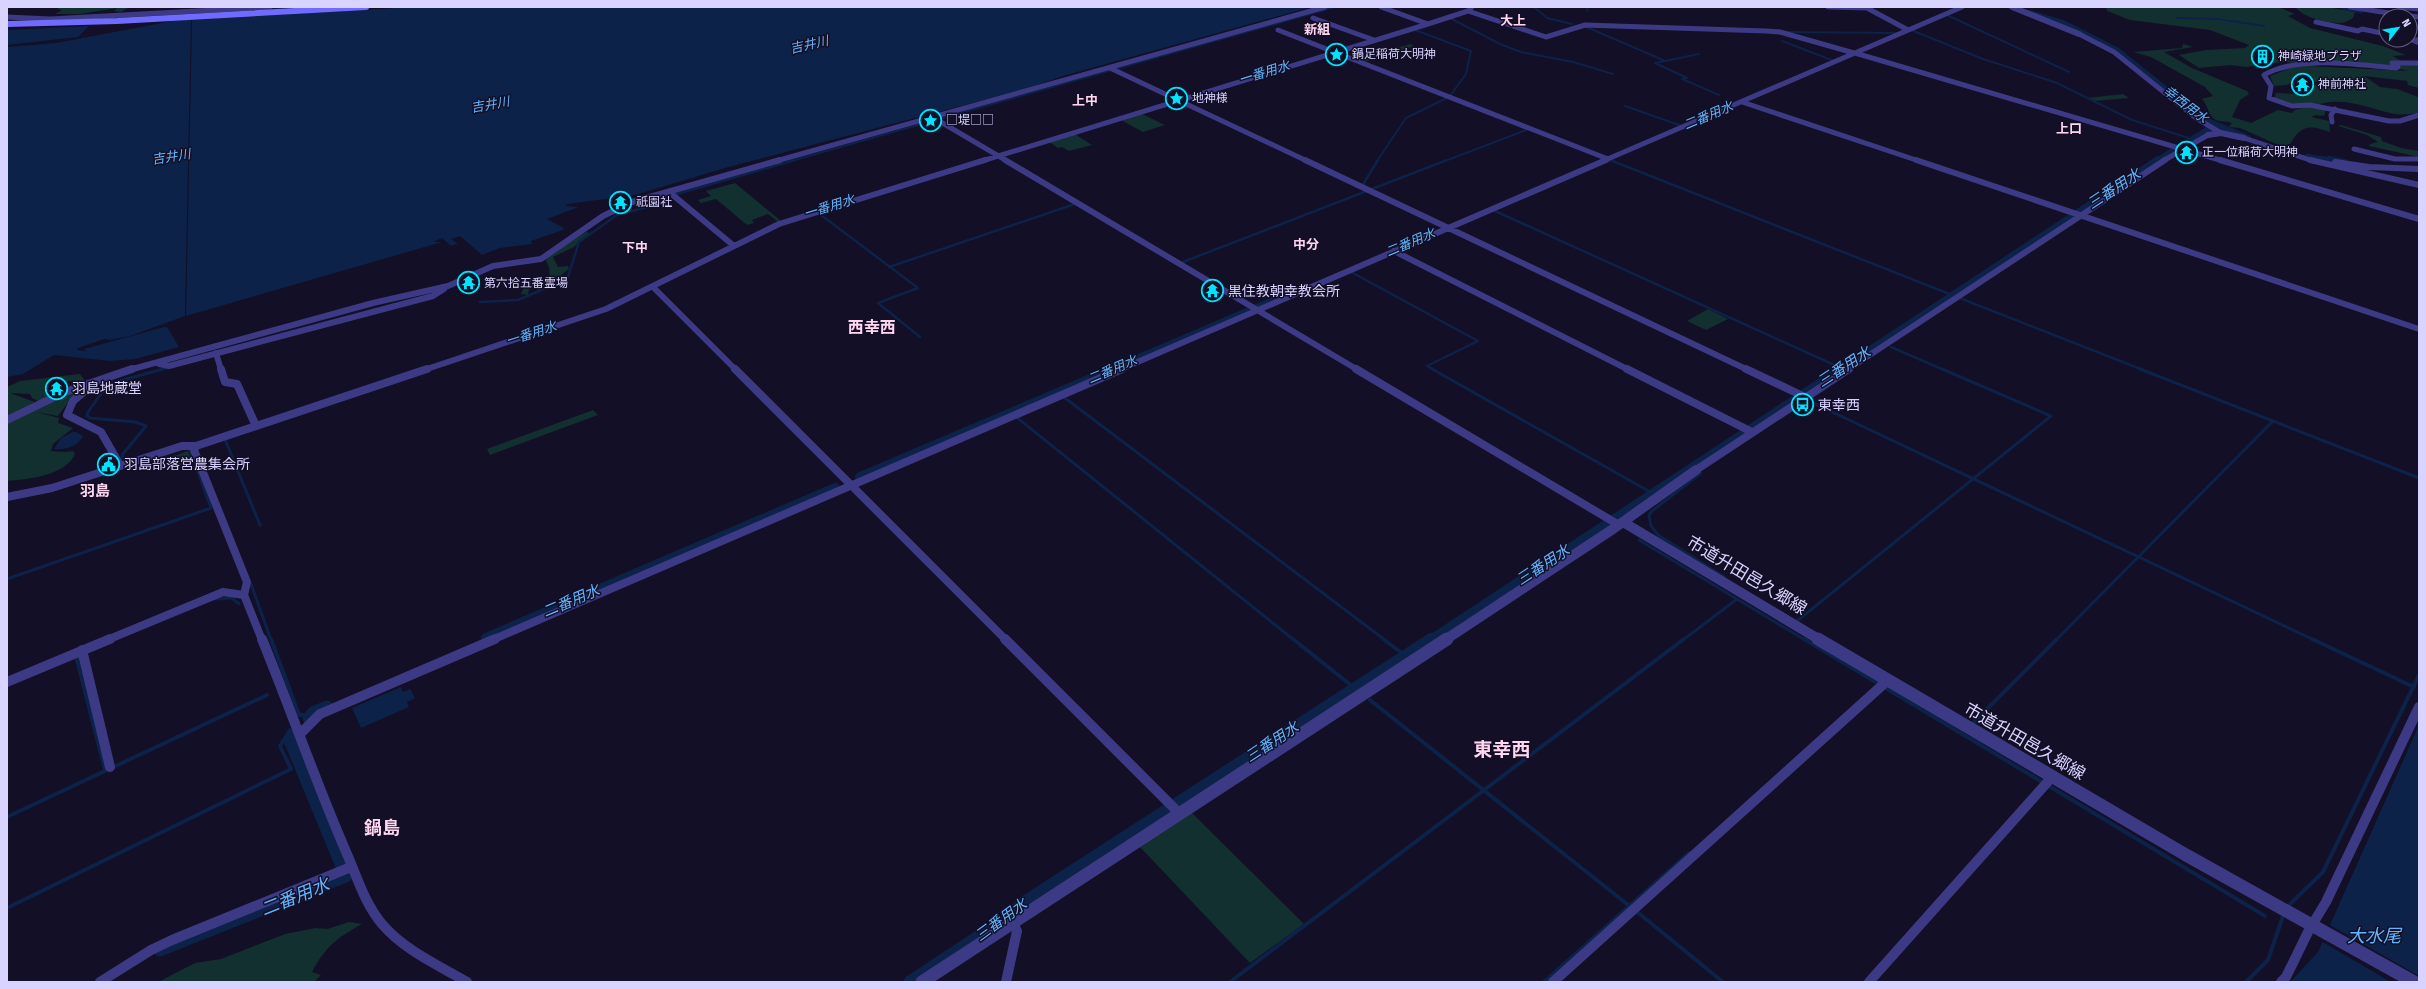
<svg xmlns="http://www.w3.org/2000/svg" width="2426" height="989" font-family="'Fira Sans Condensed','Noto Sans JP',sans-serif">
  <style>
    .green { fill: #12302f }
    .water { fill: #0c2248 }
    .pier { fill: #130f26 }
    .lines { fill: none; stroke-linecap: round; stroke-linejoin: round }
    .stream-far3 { stroke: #0c2248; stroke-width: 2 }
    .stream-far2 { stroke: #0c2248; stroke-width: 2.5 }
    .stream-far1 { stroke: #0c2248; stroke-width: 3 }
    .stream { stroke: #0c2248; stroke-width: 4 }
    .canal-far3 { stroke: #0c2248; stroke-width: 6 }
    .canal-far2 { stroke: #0c2248; stroke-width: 8 }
    .canal-far1 { stroke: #0c2248; stroke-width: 10 }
    .canal { stroke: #0c2248; stroke-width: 13 }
    .minor-far3 { stroke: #3d3a85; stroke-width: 5 }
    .minor-far2 { stroke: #3d3a85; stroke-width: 6 }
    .minor-far1 { stroke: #3d3a85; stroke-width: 8 }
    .minor { stroke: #3d3a85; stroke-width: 10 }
    .tertiary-far2 { stroke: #3d3a85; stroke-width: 6 }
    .tertiary-far1 { stroke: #3d3a85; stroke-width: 10 }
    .tertiary { stroke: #3d3a85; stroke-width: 13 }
    .secondary { stroke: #6f6bff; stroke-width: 6 }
    .labels { text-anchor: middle; stroke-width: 3; stroke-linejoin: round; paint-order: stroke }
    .far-poi-label { font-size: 12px; fill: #d9d4ff; stroke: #130f26; text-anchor: start }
    .far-neighbourhood-label { font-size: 13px; font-weight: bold; fill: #ffd6f0; stroke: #130f26 }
    .far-water-label { font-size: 13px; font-style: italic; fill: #62b6ff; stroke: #130f26 }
    .poi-label { font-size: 14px; fill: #d9d4ff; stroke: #130f26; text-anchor: start }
    .water-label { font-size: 15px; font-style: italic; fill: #62b6ff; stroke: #130f26 }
    .neighbourhood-label { font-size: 15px; font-weight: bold; fill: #ffd6f0; stroke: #130f26 }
    .quarter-label { font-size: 16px; font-weight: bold; fill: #ffd6f0; stroke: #130f26 }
    .near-street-label { font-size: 17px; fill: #d9d4ff; stroke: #130f26 }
    .near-neighbourhood-label { font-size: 18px; font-weight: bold; fill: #ffd6f0; stroke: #130f26 }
    .near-water-label { font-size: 18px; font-style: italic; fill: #62b6ff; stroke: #130f26 }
    .near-quarter-label { font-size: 19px; font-weight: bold; fill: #ffd6f0; stroke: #130f26 }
  </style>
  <rect width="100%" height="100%" fill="#130f26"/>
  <path class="green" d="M60,7H130L121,12L114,11L117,8L80,14H55L62,10L57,9Z
    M2106,7H2278L2295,14L2288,16L2310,28L2383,46L2406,55L2393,56L2403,62L2419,63V88L2408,85L2407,81L2364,76L2380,87L2397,89L2418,97L2419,113C2411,114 2402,115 2394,114C2370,109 2345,97 2320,104L2326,109L2324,116L2316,115L2311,117L2329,121L2330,132C2309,125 2302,124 2290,144L2282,146L2276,144L2240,128L2229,127L2232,123C2227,121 2221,122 2216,120C2208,116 2208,105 2202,99L2213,96L2205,87L2151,57L2133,52L2182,48L2183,44L2193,47L2164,52L2192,68L2247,91L2249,94L2240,100L2232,117L2251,123L2278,110L2292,113L2295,110L2307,107L2274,99L2276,93L2300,94L2304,89L2320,83L2302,77L2287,85L2274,86L2270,76L2293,67L2308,66L2409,71L2391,67L2283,62L2246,67L2230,65L2199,68L2179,55L2206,50L2245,48L2249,45L2210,30L2130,20L2107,11Z
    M2295,7H2327L2355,12L2353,18C2349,20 2345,23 2341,23C2327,23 2304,18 2295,7Z
    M1410,44L1414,46L1364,62L1360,59Z
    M2123,94L2129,98L2095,101L2087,98Z
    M1140,113L1165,125L1143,132L1119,119Z
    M2341,125L2381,137L2382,141L2401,148L2419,151V157L2369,146L2370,144L2378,142L2367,135L2338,126Z
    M1073,133L1092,145L1069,151L1062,147L1058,148L1048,141Z
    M735,183L781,221L778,222L768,214L752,220L754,223L747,225L716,199L701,203L698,200L711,196L706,191Z
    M586,232L590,233L574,247L553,257L558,267L568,266L569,269L560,276L562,280L549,282L550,285L539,291L535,287L529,289L528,295L521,294L526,283L530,279L536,281L550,278L549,267L546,261L548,256Z
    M1708,309L1728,319L1706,330L1687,321Z
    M80,374L86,382L79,384L70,381L52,387L53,394L38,401L32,398L30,394L10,393L35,402L7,418V387L20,381Z
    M84,388L67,404L58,416L36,412L59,418L58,423L73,428L53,444L51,451L65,452L73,451L75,454C65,476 29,479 7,481L8,422L27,410Z
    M593,410L598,415L490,455L487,449Z
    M188,451L193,463L168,467L167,458Z
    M1191,812L1304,924L1250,963L1140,847Z
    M349,922L362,924C337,938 326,946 312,972L321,975L314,982H158L195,963L221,959L285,934L315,928L327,929Z"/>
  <path class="water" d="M413,7H1311L1063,76L1026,89L725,168L635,195L568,204L565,206L579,207L547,219L564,228L563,230L531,241L532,244L500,248L482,255L460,236L451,239L458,244L451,246L442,238L433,242H442L186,316L192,20Z
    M178,20H191L185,316L130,336L110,340L104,339L78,348L77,350L86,351L84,349L164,327H167L179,347L135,359L110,361L54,355L23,374L7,377V47L56,43Z
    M89,26L78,37L7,45V30Z
    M73,432H76L83,436C78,447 65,450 54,449L61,438Z
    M401,687L403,692L410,689L415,698L407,702L409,707L361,728L352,708Z
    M2419,725V982H2290L2318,952Z"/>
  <path class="pier" d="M2328,924L2419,976V982H2391L2321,941Z"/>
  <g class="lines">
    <path class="stream-far3" d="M1534,7L1547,18L1572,24
      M270,8L288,7
      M1587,11L1588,7
      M1947,15L2069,72
      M1450,18L1500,44L1521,52L1573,62L1613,74
      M2177,18L2218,19L2264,26
      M1584,26L1663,60
      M1415,30L1471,51L1466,74L1450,96
      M1911,30L1983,59L2057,83L2132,120L2192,139
      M1785,32L1897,33
      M1782,41L1834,61
      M1699,54L1655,63L1687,78L1682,79L1719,95
      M1625,106L1682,126
      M1609,160L1613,161
      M791,161L1335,7
      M1377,161L1406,118L1449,97
      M1445,161L1529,129"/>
    <path class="stream-far2" d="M1610,160L1952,295
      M1362,186L1378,160
      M1495,211L1841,368
      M817,212L918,288L878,303L920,337
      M1183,262L1447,160
      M889,267L1075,204
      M1351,272L1478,341L1427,366
      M1962,299L2143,370
      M480,302L518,300L565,280L568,277L579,242L617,215L655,205L666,197L795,160
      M1891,347L1944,370
      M1427,366L1434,370
      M160,370L170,367"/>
    <path class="stream-far1" d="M1432,369L1652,493
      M2140,369L2419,478
      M1065,398L1385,640
      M1809,401L2314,640
      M1015,416L1294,640
      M224,437L260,525
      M123,458L122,455L146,426L135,422L90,418L87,416L88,412L108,384L163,369
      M1701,473L1652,511L1649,515L1651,526L1658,535L1724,577
      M1639,540L1805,640
      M7,579L211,508L189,447
      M251,584L271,640
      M215,599L232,598L239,604
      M1797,621L2051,416L1942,369
      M1683,640L1737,599
      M2056,640L2273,421"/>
    <path class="stream" d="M271,639L299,715H311
      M1293,639L1357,690
      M1383,639L1406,656
      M1804,639L1879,684
      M2312,639L2414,687
      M76,656L105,770
      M1884,687L2265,916
      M1370,700L1632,908
      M1974,722L2057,639
      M7,817L267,695
      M7,908L291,769L280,746L290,730
      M2286,908L2323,872L2419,675
      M1636,911L1723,982
      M1230,982L1684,639
      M1544,982L1689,853
      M2246,982L2268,960L2284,913"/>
    <path class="canal-far3" d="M2344,7L2361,10
      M2030,13L2063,23L2118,51L2203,119L2248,138
      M2181,146L2212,127
      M2307,157L2335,161
      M2157,161L2177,148"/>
    <path class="canal-far2" d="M2329,160L2345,163
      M1111,370L1289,294
      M1840,370L2158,160"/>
    <path class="canal-far1" d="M860,477L1114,369
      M486,638L835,488
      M1431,640L1842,369"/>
    <path class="canal" d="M309,718L313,713L327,707
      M160,950L346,876L290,740L293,736
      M910,982L998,924L1025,902L1432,639"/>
    <path class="minor-far3" d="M1381,7L1428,24
      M1828,7L1867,8L1908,30
      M2350,7L2408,16
      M2399,7L2419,9
      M1468,11L1546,37L1585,25L1766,31L1780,32L1854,53
      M2410,16L2419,17
      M7,17L50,19L270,7
      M1313,18L1374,40
      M2316,22L2358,31L2362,29L2386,34
      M2410,24L2419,28
      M1278,30L1608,159
      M2079,34L2114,52L2196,118L2221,133
      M2419,40H2412L2419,43
      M1855,53L2223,161
      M2419,63H2392L2398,67L2396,68C2357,65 2298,55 2264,75L2271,86L2269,98L2292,106L2310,105L2389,121H2400L2419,115
      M1110,68L1307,161
      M1742,102L1919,161
      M934,118L1007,161
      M2332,122L2331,115L2335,109
      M2244,138L2313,161
      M2354,149L2395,159H2419
      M776,161L1325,7
      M982,161L1428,24L1468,11L1472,7
      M1603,161L1962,7
      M2163,161L2208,135"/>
    <path class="minor-far2" d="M1005,160L1358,370
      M1305,160L1748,370
      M1916,160L2419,329
      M2220,160L2419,219
      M2310,160L2419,185
      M2335,162L2369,167L2419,169
      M674,196L734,246
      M1394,251L1629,370
      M653,287L736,370
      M216,353L221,370
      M159,364L169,366L433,296L444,289
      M129,370L373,303L448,286L493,266L541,259L603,216L632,202L780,160
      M424,370L606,309L779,224L985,160
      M1119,370L1606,160
      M1847,370L2165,160"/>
    <path class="minor-far1" d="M221,369L225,382L237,384L256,426
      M735,369L1006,640
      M1356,369L1619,525
      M1627,369L1752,432
      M1746,369L1805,397
      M93,384L73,401L67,415L101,432L120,465
      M7,420L65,392L132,369
      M196,446L194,450L247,582L244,595L262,640
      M1696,470L1849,369
      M7,497L52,488L182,446H196L427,369
      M107,640L223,592L244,595
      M492,640L1122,369"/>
    <path class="minor" d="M262,639C291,710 316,783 347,854C357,877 365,904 382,924C404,950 438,965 467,982
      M1005,639L1180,814
      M82,650L110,767
      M7,682L110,639
      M300,734L320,714L495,639
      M100,982L151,950L172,940L351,867
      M1006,982L1017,931L1013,923
      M1553,982L1887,681
      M1869,982L2052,777
      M2281,982L2286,977L2309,930L2326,902L2419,707"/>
    <path class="tertiary-far2" d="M2012,7L2079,34
      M2208,135L2221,133L2244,138"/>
    <path class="tertiary-far1" d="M1623,522L1820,640
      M1445,640L1613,529L1696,470"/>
    <path class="tertiary" d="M1818,639L2186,855L2414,982
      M922,982L1447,639"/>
    <path class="secondary" d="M7,24L117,21L366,7"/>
  </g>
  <defs>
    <symbol id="sight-ring" viewBox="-11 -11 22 22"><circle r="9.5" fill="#130f26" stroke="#00e5ff" stroke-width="1.5"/><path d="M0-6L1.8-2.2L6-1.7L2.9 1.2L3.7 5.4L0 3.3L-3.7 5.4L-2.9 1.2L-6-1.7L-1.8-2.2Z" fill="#00e5ff"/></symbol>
    <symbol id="building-ring" viewBox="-11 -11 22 22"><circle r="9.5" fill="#130f26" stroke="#00e5ff" stroke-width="1.5"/><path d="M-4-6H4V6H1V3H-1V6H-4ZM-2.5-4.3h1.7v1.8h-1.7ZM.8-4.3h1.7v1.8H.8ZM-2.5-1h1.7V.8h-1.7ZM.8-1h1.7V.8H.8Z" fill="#00e5ff"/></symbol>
    <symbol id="temple-ring" viewBox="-11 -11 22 22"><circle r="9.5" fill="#130f26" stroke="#00e5ff" stroke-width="1.5"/><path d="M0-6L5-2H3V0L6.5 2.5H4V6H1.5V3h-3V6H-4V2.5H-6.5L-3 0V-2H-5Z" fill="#00e5ff"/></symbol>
    <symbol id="bus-ring" viewBox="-11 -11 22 22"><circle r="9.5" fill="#130f26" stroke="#00e5ff" stroke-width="1.5"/><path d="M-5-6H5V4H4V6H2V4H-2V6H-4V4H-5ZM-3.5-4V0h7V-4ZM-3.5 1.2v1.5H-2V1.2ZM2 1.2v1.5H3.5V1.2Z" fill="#00e5ff"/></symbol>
    <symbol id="civic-ring" viewBox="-11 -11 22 22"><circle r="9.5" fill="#130f26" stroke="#00e5ff" stroke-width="1.5"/><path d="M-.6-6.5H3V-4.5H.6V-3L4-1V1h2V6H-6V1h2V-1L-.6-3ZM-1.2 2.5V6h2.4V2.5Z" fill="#00e5ff"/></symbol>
  </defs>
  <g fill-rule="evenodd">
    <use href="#sight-ring" x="1324" y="42" width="25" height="25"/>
    <use href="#building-ring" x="2250" y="44" width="25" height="25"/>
    <use href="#temple-ring" x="2290" y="72" width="25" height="25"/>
    <use href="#sight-ring" x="1164" y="86" width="25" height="25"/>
    <use href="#sight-ring" x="918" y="108" width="25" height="25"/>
    <use href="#temple-ring" x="2174" y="140" width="25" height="25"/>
    <use href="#temple-ring" x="608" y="190" width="25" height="25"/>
    <use href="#temple-ring" x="456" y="270" width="25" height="25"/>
    <use href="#temple-ring" x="1200" y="278" width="25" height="25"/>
    <use href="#temple-ring" x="44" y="376" width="25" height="25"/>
    <use href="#bus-ring" x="1790" y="392" width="25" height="25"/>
    <use href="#civic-ring" x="96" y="452" width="25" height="25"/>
  </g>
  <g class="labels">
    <g class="far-poi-label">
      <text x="1352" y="58">鍋足稲荷大明神</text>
      <text x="2278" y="60">神崎緑地プラザ</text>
      <text x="2318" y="88">神前神社</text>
      <text x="1192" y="102">地神様</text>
      <text x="946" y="124">□堤□□</text>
      <text x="2202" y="156">正一位稲荷大明神</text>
      <text x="636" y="206">祇園社</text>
      <text x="484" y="287">第六拾五番霊場</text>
    </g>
    <g class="far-neighbourhood-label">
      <text x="1513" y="25">大上</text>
      <text x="1317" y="34">新組</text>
      <text x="1085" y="105">上中</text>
      <text x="2069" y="133">上口</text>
      <text x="1306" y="249">中分</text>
      <text x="635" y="252">下中</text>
    </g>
    <g class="far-water-label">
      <text transform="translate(809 44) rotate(-13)" y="5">吉井川</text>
      <text transform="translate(1264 72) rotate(-17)" y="5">一番用水</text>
      <text transform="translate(490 104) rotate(-10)" y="5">吉井川</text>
      <text transform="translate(2186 104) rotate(37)" y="5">幸西用水</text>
      <text transform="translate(1708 115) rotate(-23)" y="5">二番用水</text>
      <text transform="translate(171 156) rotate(-9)" y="5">吉井川</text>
      <text transform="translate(829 206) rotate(-17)" y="5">一番用水</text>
      <text transform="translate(1410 242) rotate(-23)" y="5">二番用水</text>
      <text transform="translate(531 333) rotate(-18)" y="5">一番用水</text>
      <text transform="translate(1112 369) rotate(-23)" y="5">二番用水</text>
    </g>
    <g class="poi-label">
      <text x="1228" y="296">黒住教朝幸教会所</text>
      <text x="72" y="393">羽島地蔵堂</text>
      <text x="1818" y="410">東幸西</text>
      <text x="124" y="469">羽島部落営農集会所</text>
    </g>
    <g class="water-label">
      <text transform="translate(2114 189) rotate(-33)" y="5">三番用水</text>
      <text transform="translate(1844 367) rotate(-33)" y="5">三番用水</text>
      <text transform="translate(1543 565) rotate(-33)" y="5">三番用水</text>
      <text transform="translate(571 601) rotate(-23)" y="5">二番用水</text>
      <text transform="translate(1272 742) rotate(-33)" y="5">三番用水</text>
      <text transform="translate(1001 920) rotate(-36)" y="5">三番用水</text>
    </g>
    <g class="neighbourhood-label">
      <text x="95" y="496">羽島</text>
    </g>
    <g class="quarter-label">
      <text x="872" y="333">西幸西</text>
    </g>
    <g class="near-street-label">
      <text transform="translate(1747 575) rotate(31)" y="6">市道升田邑久郷線</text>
      <text transform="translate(2025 741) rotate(30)" y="6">市道升田邑久郷線</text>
    </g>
    <g class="near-neighbourhood-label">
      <text x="382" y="834">鍋島</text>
    </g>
    <g class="near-water-label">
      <text transform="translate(295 897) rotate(-22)" y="6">二番用水</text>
      <text x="2374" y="942">大水尾</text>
    </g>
    <g class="near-quarter-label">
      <text x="1502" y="756">東幸西</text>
    </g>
  </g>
  <rect width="2426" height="989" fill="none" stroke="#d9d4ff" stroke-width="16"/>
  <g transform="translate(2398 28) rotate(59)"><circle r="19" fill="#130f26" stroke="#625e7d"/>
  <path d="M0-3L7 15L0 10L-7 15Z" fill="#00e5ff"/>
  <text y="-6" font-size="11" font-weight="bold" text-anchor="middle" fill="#d9d4ff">N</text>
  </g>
</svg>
